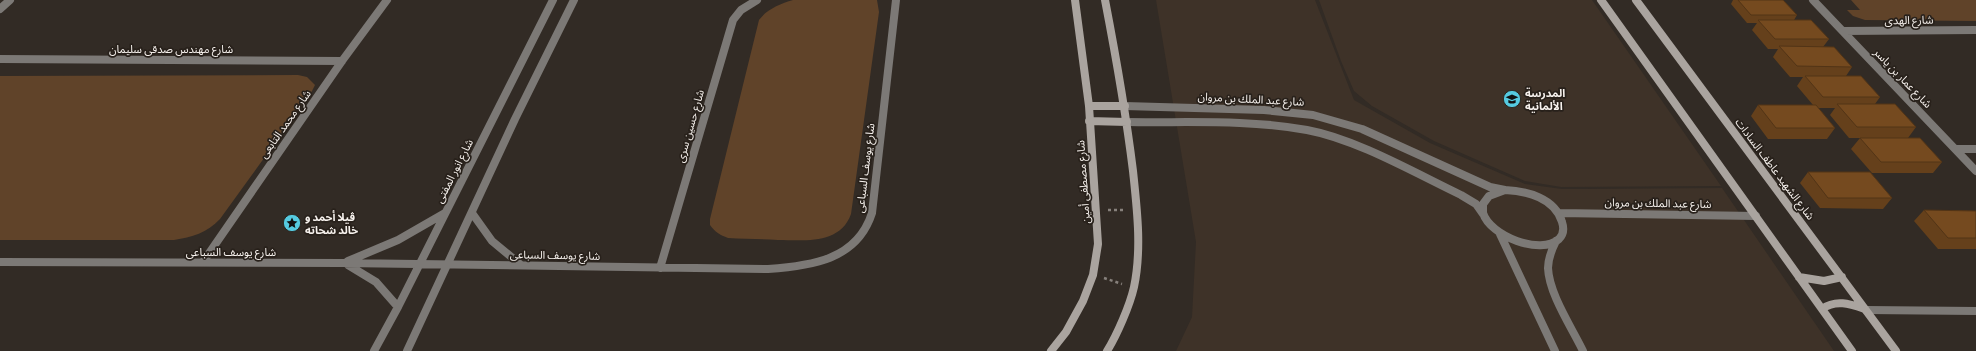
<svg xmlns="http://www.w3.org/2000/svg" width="1976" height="351" font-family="Bitter,'Noto Sans Arabic',serif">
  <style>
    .built { fill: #3e3228 }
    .green { fill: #604329 }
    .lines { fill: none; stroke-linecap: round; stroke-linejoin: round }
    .path { stroke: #87817c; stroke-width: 2.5; stroke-dasharray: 3 3; stroke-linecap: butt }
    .lane { stroke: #7c7976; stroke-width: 8 }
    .street { stroke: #7c7976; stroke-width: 8 }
    .secondary { stroke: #aaa49f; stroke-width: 8 }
    .wall { fill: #65401b }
    .building { fill: #754a1f; stroke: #523416 }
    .labels { text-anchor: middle; stroke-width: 3.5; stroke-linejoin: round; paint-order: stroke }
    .street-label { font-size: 11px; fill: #f7f2ee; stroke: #28211b }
    .poi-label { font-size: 11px; font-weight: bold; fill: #f7f2ee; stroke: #28211b; text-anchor: start }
  </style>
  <rect width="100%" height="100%" fill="#322b25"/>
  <path class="built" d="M1156,0H1315L1354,100L1430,143L1525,184L1562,189H1587L1722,188L1834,351H1176L1192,317L1196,242Z
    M1319,0H1592L1721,186L1561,187L1525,181L1434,141L1372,106L1354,91L1341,61Z"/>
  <path class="green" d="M793,0H877L879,12L851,214C840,245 804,240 778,240C761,239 745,239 728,238C720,235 715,232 710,225V219L759,20C767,9 780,4 793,0Z
    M1851,0H1976V21L1865,20L1853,16L1847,10H1860Z
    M298,75L307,77L315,85L311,93L220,219C207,233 192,237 174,240H0V76Z"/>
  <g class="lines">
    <path class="path" d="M1108,210H1125
      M1104,278L1122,284"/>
    <path class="lane" d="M1125,106L1264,110L1313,115L1362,129L1490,187L1505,190
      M1127,122C1186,123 1248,119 1307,130C1356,139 1415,173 1461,195L1476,204L1483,214
      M1505,190C1527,191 1555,198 1562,222C1564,228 1564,234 1559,239C1541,256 1490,236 1483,213C1483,211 1483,207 1483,204L1489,196Z
      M1559,213L1756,216
      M1500,234L1555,351
      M1556,241C1552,249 1548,258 1548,268C1549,294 1572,328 1583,351"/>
    <path class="street" d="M1813,0L1976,171
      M0,9L10,0
      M1843,31L1976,30
      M0,59L342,61
      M1956,149H1976
      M472,213L492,241L521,265
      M348,261L398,240L445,213
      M0,262L343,263L768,269C811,266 857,260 872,213L896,0
      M203,262L342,61L387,0
      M348,265L376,282L398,307
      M660,268L733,20L741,10L757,0
      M1866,310L1976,311
      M374,351L398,307L553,0
      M407,351L515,119L574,0"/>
    <path class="secondary" d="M1105,0C1116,57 1126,114 1133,171C1137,209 1142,249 1134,287C1130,305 1117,335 1107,351
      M1601,0L1852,351
      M1636,0L1896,351
      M1089,106H1125
      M1089,121L1127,122
      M1799,277L1824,281L1842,277
      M1822,309C1836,299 1850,304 1865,309
      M1051,351L1066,332L1083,301L1093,275L1098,244L1089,106L1075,0"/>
  </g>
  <path class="wall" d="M1733,0H1783L1797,15L1794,20L1829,39L1823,47L1852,67L1846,76L1880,97L1875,104L1916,127L1908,138H1849L1830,115L1835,108H1818L1835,128L1827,139H1768L1751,116L1758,105H1813L1797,86L1803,77H1790L1773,57L1778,49H1768L1752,30L1757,23H1747L1731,4Z
    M1860,138L1942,162L1933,173H1872L1851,149Z
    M1808,172L1892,198L1883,209L1820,208L1800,183Z
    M1924,210L1976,211V249H1938L1914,221Z"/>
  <path class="building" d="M1738,0H1783L1797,15H1751Z
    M1758,20H1811L1829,39H1775Z
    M1779,46L1834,47L1852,67L1797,66Z
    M1805,76H1861L1880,97H1823Z
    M1837,104H1895L1916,127H1857Z
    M1758,105H1816L1835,128H1776Z
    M1860,138H1920L1942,162H1881Z
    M1808,172H1870L1892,198H1828Z
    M1924,210L1976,211V238H1948Z"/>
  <defs>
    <symbol id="school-disc" viewBox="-11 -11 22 22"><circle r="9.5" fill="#55cae0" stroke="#28211b"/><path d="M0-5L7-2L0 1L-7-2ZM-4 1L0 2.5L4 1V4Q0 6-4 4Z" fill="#111"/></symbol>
    <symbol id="sight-disc" viewBox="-11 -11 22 22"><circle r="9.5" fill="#55cae0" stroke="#28211b"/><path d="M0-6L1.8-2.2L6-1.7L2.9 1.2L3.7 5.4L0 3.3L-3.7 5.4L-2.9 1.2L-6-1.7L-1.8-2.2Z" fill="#111"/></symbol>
  </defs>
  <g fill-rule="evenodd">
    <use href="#school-disc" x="1502" y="89" width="20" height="20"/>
    <use href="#sight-disc" x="282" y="213" width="20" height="20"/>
  </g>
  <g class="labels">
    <g class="street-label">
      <text transform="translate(1909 20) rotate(-1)" y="4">شارع الهدى</text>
      <text x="171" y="53">شارع مهندس صدقى سليمان</text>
      <text transform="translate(1903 78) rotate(46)" y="4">شارع عمار بن ياسر</text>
      <text transform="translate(1251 99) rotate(3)" y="4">شارع عبد الملك بن مروان</text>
      <text transform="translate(285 124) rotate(-55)" y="4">شارع محمد التابعى</text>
      <text transform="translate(690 126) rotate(-74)" y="4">شارع حسين سرى</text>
      <text transform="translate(865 168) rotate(-83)" y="4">شارع يوسف السباعى</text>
      <text transform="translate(1775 169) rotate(53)" y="4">شارع الشهيد عاطف السادات</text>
      <text transform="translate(454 171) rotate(-63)" y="4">شارع انور المفتى</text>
      <text transform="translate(1083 182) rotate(-94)" y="4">شارع مصطفى أمين</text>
      <text transform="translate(1658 203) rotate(1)" y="4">شارع عبد الملك بن مروان</text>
      <text x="231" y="256">شارع يوسف السباعى</text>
      <text transform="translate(555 255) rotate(1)" y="4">شارع يوسف السباعى</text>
    </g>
    <g class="poi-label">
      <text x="1525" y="97">المدرسة<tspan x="1525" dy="13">الألمانية</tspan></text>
      <text x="305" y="221">ڤيلا أحمد و<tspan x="305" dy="13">خالد شحاته</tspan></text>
    </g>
  </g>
</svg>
